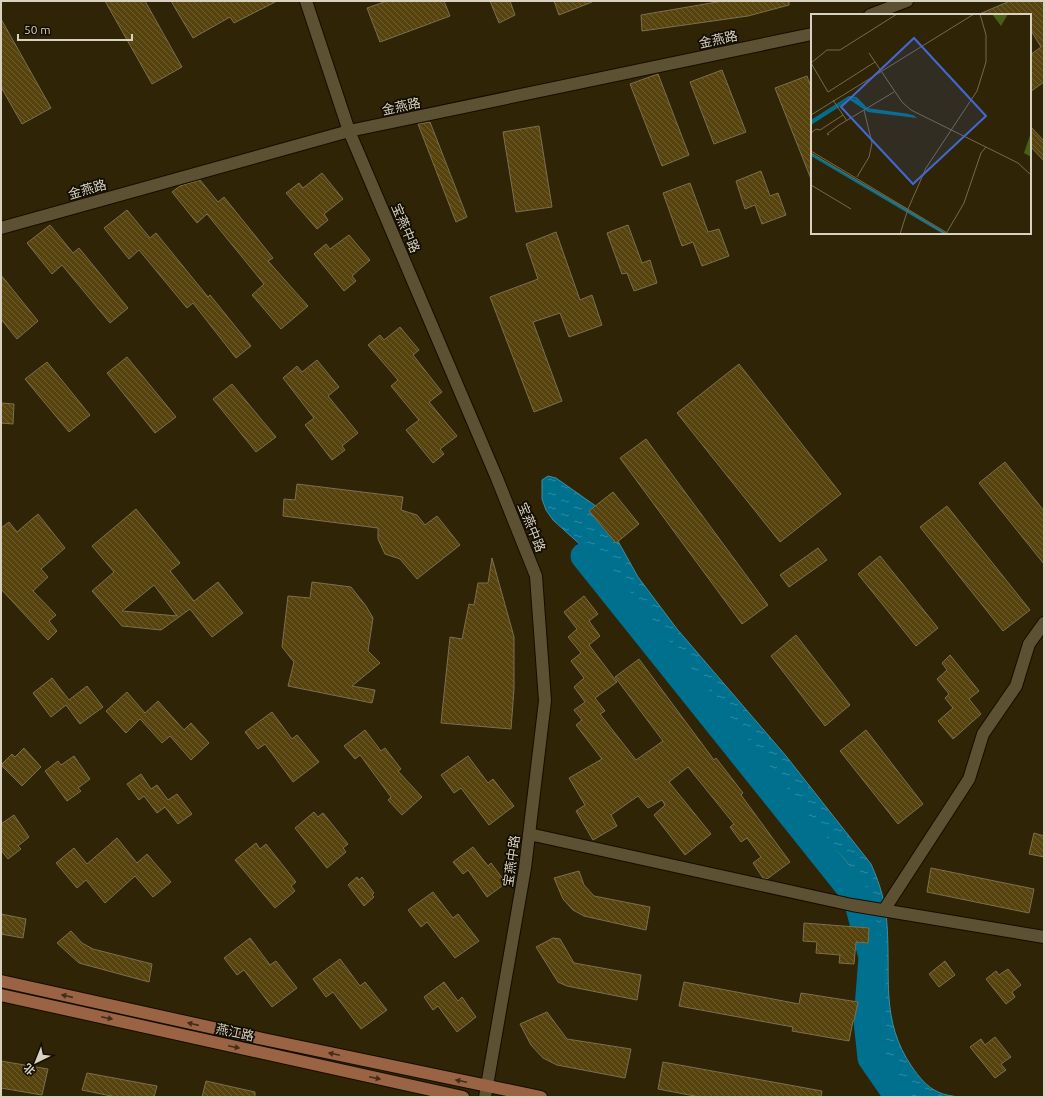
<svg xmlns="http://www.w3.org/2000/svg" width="1045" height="1098" font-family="Ubuntu,'Noto Sans SC',sans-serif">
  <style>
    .water { fill: url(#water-ripples); stroke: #418d9e }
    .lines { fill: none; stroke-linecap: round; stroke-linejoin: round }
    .river { stroke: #00708f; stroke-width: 27 }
    .building { fill: url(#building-back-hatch); stroke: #7c6f50; fill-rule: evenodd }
    .minor-casing { stroke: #150d00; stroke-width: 14 }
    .major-casing { stroke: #150d00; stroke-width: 14 }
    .minor { stroke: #5d5133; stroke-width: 12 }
    .major { stroke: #9a6444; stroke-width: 12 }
    .oneway { fill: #422c1a }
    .labels { text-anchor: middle; stroke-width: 3.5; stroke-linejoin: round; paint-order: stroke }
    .street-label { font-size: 13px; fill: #d9d2c1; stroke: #130e03 }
    .inset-river { fill: none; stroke: #00708f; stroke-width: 2 }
    .inset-road { fill: none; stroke: #736a50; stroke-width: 1 }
    .view { fill: #4368d3; fill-opacity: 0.15; stroke: #4368d3; stroke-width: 2 }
    .inset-edge { fill: none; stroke: #d9d2c1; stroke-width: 2 }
  </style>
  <defs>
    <pattern id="water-ripples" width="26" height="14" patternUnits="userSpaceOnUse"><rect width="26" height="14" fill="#00708f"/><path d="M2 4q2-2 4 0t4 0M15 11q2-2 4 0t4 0" fill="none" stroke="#318aa2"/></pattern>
    <pattern id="building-back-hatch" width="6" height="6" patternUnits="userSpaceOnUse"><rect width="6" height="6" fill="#56430d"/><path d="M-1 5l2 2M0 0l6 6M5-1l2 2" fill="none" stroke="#6e5d2e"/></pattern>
  </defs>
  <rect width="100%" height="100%" fill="#2f2405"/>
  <path class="water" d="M548,476L556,478L600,509L638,577L677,629L786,756L871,864C880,884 886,904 887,925C891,978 880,1020 912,1067C919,1077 927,1087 938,1092C944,1095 952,1096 959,1097H908L902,1092L889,1074L875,1038L870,1016L867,978V911L864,898L857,879L846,861L765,772L645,621L584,548L553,520L546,510L542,499V480Z"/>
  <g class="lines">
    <path class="river" d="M584,556L856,896L872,957L867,1021L871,1058L898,1097"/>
  </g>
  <path class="building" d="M105,1H145L182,67L152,84Z
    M171,1H277L234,23L230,17L193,38Z
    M387,1H444L450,16L380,42L367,8Z
    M490,1H510L515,15L499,23Z
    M554,1H591L592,2L559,15Z
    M723,1H789V5L748,16L642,31L641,15Z
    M1010,1H1044V82L1030,92V55L1041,47L1030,29V15H977Z
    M1,19L51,108L22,124L1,87Z
    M722,70L746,132L714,144L690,82Z
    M658,74L689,155L662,166L630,84Z
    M807,76L812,90L811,179L775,88Z
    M430,122L467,217L456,222L418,124Z
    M539,126L552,207L516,212L503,132Z
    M1030,126L1044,141V161L1030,146Z
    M761,171L770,196L778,193L786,215L762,224L755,205L745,209L736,181Z
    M322,173L343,199L324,214L328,220L317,229L286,193L299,183L303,188Z
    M200,180L218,202L224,197L273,258L268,261L308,306L281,329L252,295L264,284L207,214L197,223L172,192L180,186Z
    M690,183L708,232L719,229L729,256L702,266L693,242L682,246L663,193Z
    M127,210L150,238L156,233L208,297L210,295L251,346L236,358L193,303L187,308L139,250L129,259L104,228Z
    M50,225L73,253L79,248L128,308L110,323L62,265L52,274L27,243Z
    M628,225L642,263L650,260L657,283L634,291L627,273L622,274L607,233Z
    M556,232L580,300L592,295L602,325L569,337L560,313L533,322L562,401L534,412L490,297L538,279L526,244Z
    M349,235L370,260L352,276L356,281L344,291L314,254L326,244L330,249Z
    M1,275L38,321L17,339L1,319Z
    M400,327L419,350L413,355L442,392L429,402L457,436L440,449L444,454L433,463L406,430L419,420L391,386L398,380L368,345L380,335L384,340Z
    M127,357L176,417L155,433L107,373Z
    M317,360L339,387L328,396L358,433L342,446L345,450L332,460L305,425L314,418L283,378L297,366L302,372Z
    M47,362L90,415L69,432L25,379Z
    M739,364L841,494L780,542L677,413Z
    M232,384L276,437L256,452L213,399Z
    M1,403L14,404L13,424L1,423Z
    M646,439L768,605L742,624L620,458Z
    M1005,462L1044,511V564L979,483Z
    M297,484L403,497L401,510L417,515L425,525L437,516L460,545L417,579L400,559L385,554L378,539V528L283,516L284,499L295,500Z
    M613,492L639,524L616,543L589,511Z
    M947,506L1030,610L1003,631L920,527Z
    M136,509L180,563L170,571L194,601L218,582L243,613L212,637L190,609L161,630L122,626L92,591L114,572L92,546ZM154,585L177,616L122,611Z
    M38,514L65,548L41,569L48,577L33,591L56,615L49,621L57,631L48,640L1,589V528L9,522L17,532Z
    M818,548L827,560L789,587L780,575Z
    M880,556L938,628L916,646L858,574Z
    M492,558L514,637V689L511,729L441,723L450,637L462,639L469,604L474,605L478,583H488Z
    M312,582L351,587L366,606L373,618L368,651L380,663L352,686L375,690L372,703L288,686L294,662L282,647L288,596L310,598Z
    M584,596L598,614L589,621L600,636L589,645L617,682L595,698L605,711L600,714L636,760L663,741L615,677L639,659L714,760L716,758L743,793L741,795L790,862L767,879L763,878L753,863L761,857L747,838L741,842L730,827L734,824L688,767L669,782L711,834L685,855L654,815L665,805L662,800L648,808L638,796L611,815L617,826L593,840L576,811L585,805L569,778L602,759L576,725L582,720L574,710L585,702L574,687L584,678L571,661L581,653L568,637L577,629L564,612Z
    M796,635L850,705L825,726L771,656Z
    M950,655L979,691L969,699L981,714L953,739L938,721L953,708L945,698L949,694L937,679L947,670L942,663Z
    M52,678L69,700L87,686L103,707L80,724L66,705L51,717L33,693Z
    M127,692L145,713L158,701L184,730L191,723L209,743L191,760L170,736L162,743L140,719L126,733L106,711Z
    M272,712L292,739L297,735L319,762L293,782L265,744L258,749L245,732Z
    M365,730L381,751L385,748L401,769L398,771L422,797L402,815L388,800L391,797L360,755L355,759L344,746Z
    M866,730L923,804L898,824L840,751Z
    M24,748L41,767L22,786L1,765L12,754L15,757Z
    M74,756L90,779L78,788L81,791L67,801L45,771L58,761L61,765Z
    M468,756L488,783L493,779L514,806L489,825L461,788L454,793L441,775Z
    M141,774L151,789L157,785L168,800L177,794L192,814L178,824L165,807L157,813L144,796L139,800L127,784Z
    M314,812L318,817L323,813L348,844L343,848L346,852L327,868L295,828Z
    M14,815L29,837L18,846L21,849L8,859L1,850V824Z
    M1034,833L1044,836V857L1029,854Z
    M117,838L137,863L147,854L171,882L153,897L135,876L105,903L86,880L77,888L56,863L74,848L87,864Z
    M256,843L260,849L266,844L296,882L291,886L295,891L275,908L235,860Z
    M473,847L488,866L491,863L506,883L487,897L468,870L463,874L453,862Z
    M931,868L1034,889L1029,913L927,892Z
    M579,871L584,885L594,896L650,907L646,930L584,916L573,910L563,899L554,878Z
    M357,877L359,880L362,877L374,893L372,895L374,897L364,906L348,885Z
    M433,892L453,918L458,914L479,941L455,958L427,922L421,927L408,910Z
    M1,914L26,919L23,938L1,934Z
    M804,923L869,928L868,943L856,942L854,964L839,963L840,955L816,953L817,942L803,941Z
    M71,931L82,943L93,949L152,964L149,982L79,963L57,943Z
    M250,938L270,965L276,961L297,988L272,1007L244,970L237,975L224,958Z
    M553,938L560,939L574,963L641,975L637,1000L567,986L558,982L536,947Z
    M340,959L360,986L365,982L387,1010L361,1029L333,992L326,997L313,979Z
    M945,961L955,975L939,987L929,974Z
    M1008,969L1021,985L1012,992L1015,997L1006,1004L986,979L996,971L999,975Z
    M444,982L458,1001L462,997L476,1017L457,1032L438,1006L433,1010L424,997Z
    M684,982L799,1004L801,993L858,1002L854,1021H853L849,1041L792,1031L793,1027L679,1006Z
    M547,1012L567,1039L631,1049L625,1078L557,1065L543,1058L531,1045L520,1024Z
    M995,1037L1011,1057L1001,1064L1006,1070L995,1078L970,1047L981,1039L985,1045Z
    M1,1061L48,1069L42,1095L1,1088Z
    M663,1062L822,1091L821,1097H700L658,1089Z
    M87,1073L157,1086L154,1097H116L82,1090Z
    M206,1081L255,1092V1097H202Z"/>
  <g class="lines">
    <defs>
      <path id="minor" d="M306,1L349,131L496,476L536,576L545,701L525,868L485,1097
        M870,15L907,1
        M1,228L349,131L812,34
        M529,834L852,905L1044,937
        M884,910L969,779L983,734L1016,686L1029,644L1044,623"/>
      <path id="major" d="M1,981L263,1039L541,1097
        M1,995L463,1097"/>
    </defs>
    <use href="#minor" class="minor-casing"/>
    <use href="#major" class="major-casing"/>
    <use href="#minor" class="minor"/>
    <use href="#major" class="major"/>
  </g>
  <defs><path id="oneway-solid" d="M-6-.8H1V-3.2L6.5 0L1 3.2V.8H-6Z"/></defs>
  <g class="oneway">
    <use href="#oneway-solid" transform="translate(67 996) rotate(-167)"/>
    <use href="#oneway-solid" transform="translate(107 1018) rotate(12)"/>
    <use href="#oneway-solid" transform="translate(193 1024) rotate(-167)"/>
    <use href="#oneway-solid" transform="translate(234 1047) rotate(12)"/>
    <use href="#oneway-solid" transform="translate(334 1054) rotate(-168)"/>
    <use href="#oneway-solid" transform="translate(375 1078) rotate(12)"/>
    <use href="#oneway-solid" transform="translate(461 1081) rotate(-168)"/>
  </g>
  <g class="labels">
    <g class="street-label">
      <text transform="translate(718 39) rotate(-12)" y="5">金燕路</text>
      <text transform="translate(401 106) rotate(-12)" y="5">金燕路</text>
      <text transform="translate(87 189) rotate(-16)" y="5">金燕路</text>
      <text transform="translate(406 228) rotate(67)" y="5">宝燕中路</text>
      <text transform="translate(532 527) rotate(68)" y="5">宝燕中路</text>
      <text transform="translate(511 861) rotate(-82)" y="5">宝燕中路</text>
      <text transform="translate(235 1032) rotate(12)" y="5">燕江路</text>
    </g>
  </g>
  <g transform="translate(811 14)">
    <rect width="220" height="220" fill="#2f2405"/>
    <path d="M181,0H197L190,12ZM220,118V143L213,139Z" fill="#485e19"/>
    <path d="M39,84L46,86L57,96L102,101L106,104L57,98L39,86L0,111V107ZM0,139L98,196L137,220H132L0,142Z" fill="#00708f"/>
    <path class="inset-river" d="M0,107L38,83L45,84L56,95L98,101"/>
    <path class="inset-road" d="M58,39L91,88L100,96L193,142L207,149L220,161M0,49L16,36H29L86,0M0,49L17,78L64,48M22,86L36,107M0,101L163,0M0,119L5,115L9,116L32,101M18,121L16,120L28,111L83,78M0,137L138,220M0,139L135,220M46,163L58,143L61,129L53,96M0,171L40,195M136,218L153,189L170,139L175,133M89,220L97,195L115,154L166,77L175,48V21L169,0"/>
    <path class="view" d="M103,24L175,102L102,170L30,93Z"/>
    <rect width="220" height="220" class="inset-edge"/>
  </g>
  <rect width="1045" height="1098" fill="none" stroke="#d9d2c1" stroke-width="4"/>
  <g transform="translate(36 1062) rotate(223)" stroke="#130e03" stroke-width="3" paint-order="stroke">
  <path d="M0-3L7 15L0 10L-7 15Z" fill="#d9d2c1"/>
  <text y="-6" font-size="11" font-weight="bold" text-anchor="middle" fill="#d9d2c1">北</text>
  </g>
  <path d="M18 34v6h114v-6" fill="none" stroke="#d9d2c1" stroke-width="2"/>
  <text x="24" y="34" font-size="12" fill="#d9d2c1" stroke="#130e03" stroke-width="3" paint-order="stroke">50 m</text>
</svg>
